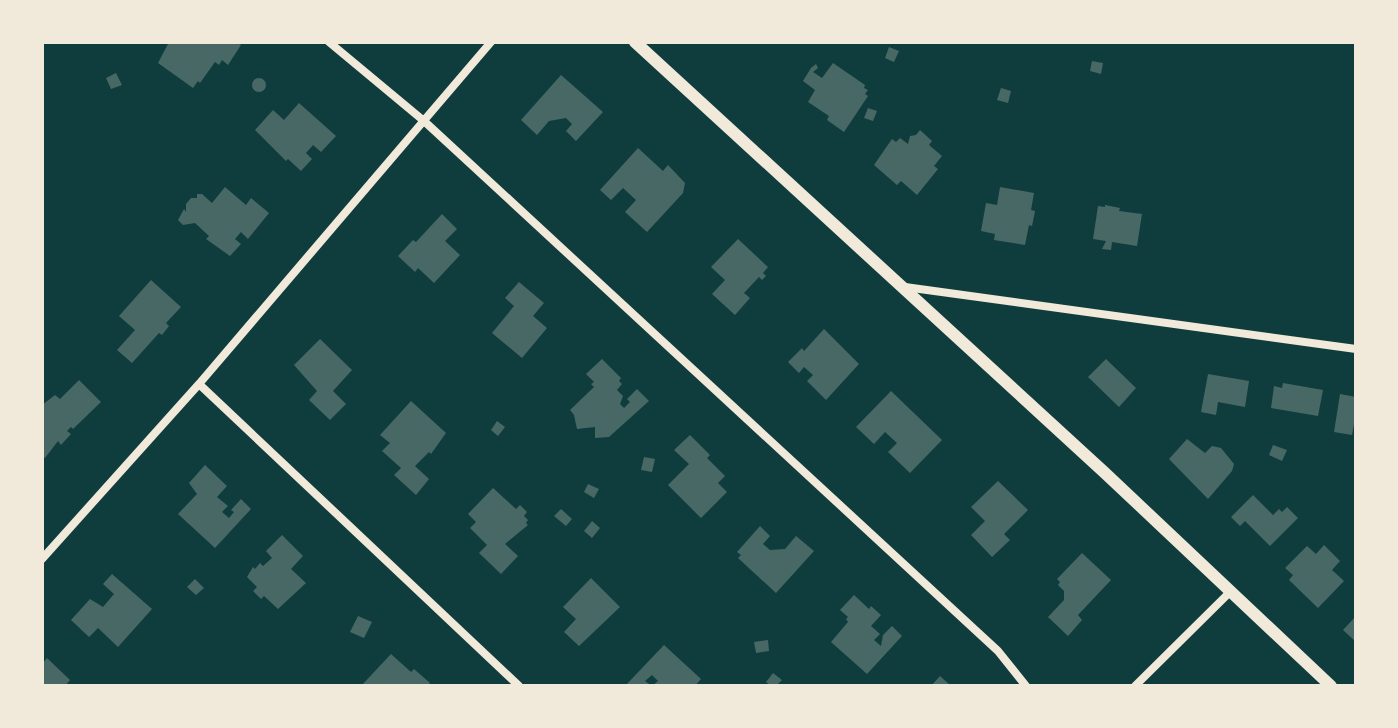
<svg xmlns="http://www.w3.org/2000/svg" width="1398" height="728" font-family="Bitter,serif">
  <style>
    .building { fill: #486865 }
    .lines { fill: none; stroke-linecap: round; stroke-linejoin: round }
    .minor { stroke: #f1e9da; stroke-width: 8 }
    .tertiary { stroke: #f1e9da; stroke-width: 12 }
  </style>
  <rect width="100%" height="100%" fill="#0f3d3e"/>
  <path class="building" d="M169,42H236L241,45L228,65L222,60L219,65L215,62L200,83L198,81L193,88L158,63Z
    M889,47L899,51L894,62L885,58Z
    M1092,61L1103,63L1101,74L1090,71Z
    M833,63L865,85L864,88L868,90L865,94L868,96L844,132L827,120L829,116L808,102L815,90L803,81L811,68L816,64L818,68L813,72L822,78Z
    M116,73L122,85L111,89L106,78Z
    M561,75L603,112L576,141L566,131L572,124L566,118L549,121L537,135L521,120Z
    M252 85a7 7 0 1 1 14 0a7 7 0 1 1-14 0Z
    M1001,88L1011,91L1008,103L997,100Z
    M299,103L336,136L321,152L313,145L306,153L312,159L301,171L288,159L286,161L255,130L273,110L284,120Z
    M868,108L877,111L873,121L864,118Z
    M920,130L932,141L929,145L942,156L934,166L938,169L917,195L901,181L897,185L874,165L892,139L896,142L900,138L908,144L910,136L916,135Z
    M638,148L663,171L668,165L685,183L683,193L647,232L625,212L636,200L623,188L611,200L600,190Z
    M225,187L246,205L251,198L269,213L248,239L241,232L235,239L241,244L230,256L206,239L209,236L195,223L183,225L178,220L184,209L186,212V204L191,198H197V194H202L212,203Z
    M1000,187L1034,193L1031,210L1035,211L1032,226L1029,225L1025,245L994,240L995,234L981,231L986,203L997,205Z
    M1105,205L1120,208L1119,211L1142,214L1137,246L1112,242L1111,250L1102,249L1106,241L1093,239L1098,206L1105,207Z
    M442,214L457,229L445,241L460,255L434,283L418,268L415,272L398,256L413,240L416,242Z
    M738,239L768,267L763,273L766,276L762,280L759,277L744,293L750,298L735,315L712,294L725,280L711,267Z
    M151,280L181,307L166,323L169,326L162,335L159,333L132,363L117,350L135,330L119,316Z
    M519,282L544,303L533,316L547,328L522,358L492,333L514,306L505,298Z
    M824,329L859,364L826,400L807,381L813,375L804,367L799,373L788,362L802,348L804,351Z
    M320,339L352,370L333,391L346,404L330,420L309,400L317,391L294,365Z
    M602,359L621,378L619,381L622,384L617,390L623,396L620,404L624,408L630,402L627,399L637,389L649,401L609,437L595,438V427L577,429L574,415L570,410L594,387L591,384L594,382L586,374Z
    M1106,359L1136,388L1119,407L1088,377Z
    M1208,374L1249,381L1245,407L1218,402L1216,415L1201,412Z
    M79,380L101,402L73,429L71,427L67,431L71,434L61,445L58,441L45,458L42,456V405L55,395L60,399Z
    M1283,383L1323,390L1318,416L1271,408L1274,386L1282,388Z
    M891,391L942,440L910,473L888,452L897,443L885,432L874,444L856,427Z
    M1340,394L1356,397V424H1354L1352,435L1334,432Z
    M411,401L446,433L431,454L429,452L415,466L429,479L416,495L394,475L401,468L382,451L390,443L380,435Z
    M497,421L505,427L498,436L491,430Z
    M690,435L710,455L707,458L725,476L718,483L727,492L701,518L668,485L689,464L674,450Z
    M1187,439L1205,453L1212,446L1221,448L1234,464L1232,471L1208,499L1169,459Z
    M1273,445L1287,450L1282,461L1269,455Z
    M644,457L655,459L652,472L641,470Z
    M205,465L227,486L217,497L228,506L222,512L229,518L234,512L231,510L241,499L251,509L215,548L178,514L197,494L189,483Z
    M998,481L1028,510L1004,534L1010,540L992,557L971,535L985,521L971,507Z
    M588,484L599,489L594,498L584,492Z
    M493,488L516,509L520,505L527,512L524,516L528,520L526,523L528,525L505,544L518,556L501,574L479,553L487,545L470,528L476,522L468,514Z
    M1253,495L1273,515L1279,509L1282,512L1287,507L1298,518L1270,546L1245,521L1240,526L1231,517Z
    M561,509L572,519L566,526L554,516Z
    M592,521L600,528L592,538L584,531Z
    M760,526L770,536L763,544L770,550L785,549L796,536L814,551L776,593L738,558L741,555L737,552Z
    M282,535L303,556L291,569L306,583L278,609L264,596L261,599L253,591L257,587L247,577L253,567L255,569L260,563L263,566L272,558L266,551Z
    M1324,545L1340,561L1332,570L1344,581L1318,608L1289,580L1293,575L1285,568L1307,546L1316,554Z
    M1082,553L1111,580L1078,615L1082,620L1068,636L1048,617L1064,600V591L1058,585L1060,582L1057,579Z
    M112,574L152,609L118,647L98,628L89,637L71,620L90,599L103,607L114,594L103,584Z
    M591,578L620,607L579,646L564,632L576,619L563,607Z
    M195,579L204,588L196,595L187,587Z
    M854,595L869,609L871,606L881,615L871,626L880,634L874,640L881,646L883,635L892,626L902,636L867,674L831,642L848,622L846,619L848,617L840,610Z
    M358,616L372,622L364,638L350,632Z
    M1356,616V642L1343,630Z
    M768,640L769,651L756,653L754,642Z
    M664,645L701,679L695,686H652L658,681L652,675L645,681L649,684L647,686H625Z
    M391,654L411,672L414,669L430,683L428,686H361Z
    M47,658L70,680L65,686H42V664Z
    M773,673L782,680L776,686H771L766,682Z
    M940,676L951,686H931Z"/>
  <g class="lines">
    <path class="minor" d="M329,42L424,121L998,651L1026,686
      M905,287L1356,349
      M199,384L519,686
      M42,559L199,384L491,42
      M1135,686L1231,591"/>
    <path class="tertiary" d="M635,42L1105,473L1331,686"/>
  </g>
  <rect width="1398" height="728" fill="none" stroke="#f1e9da" stroke-width="88"/>
</svg>
